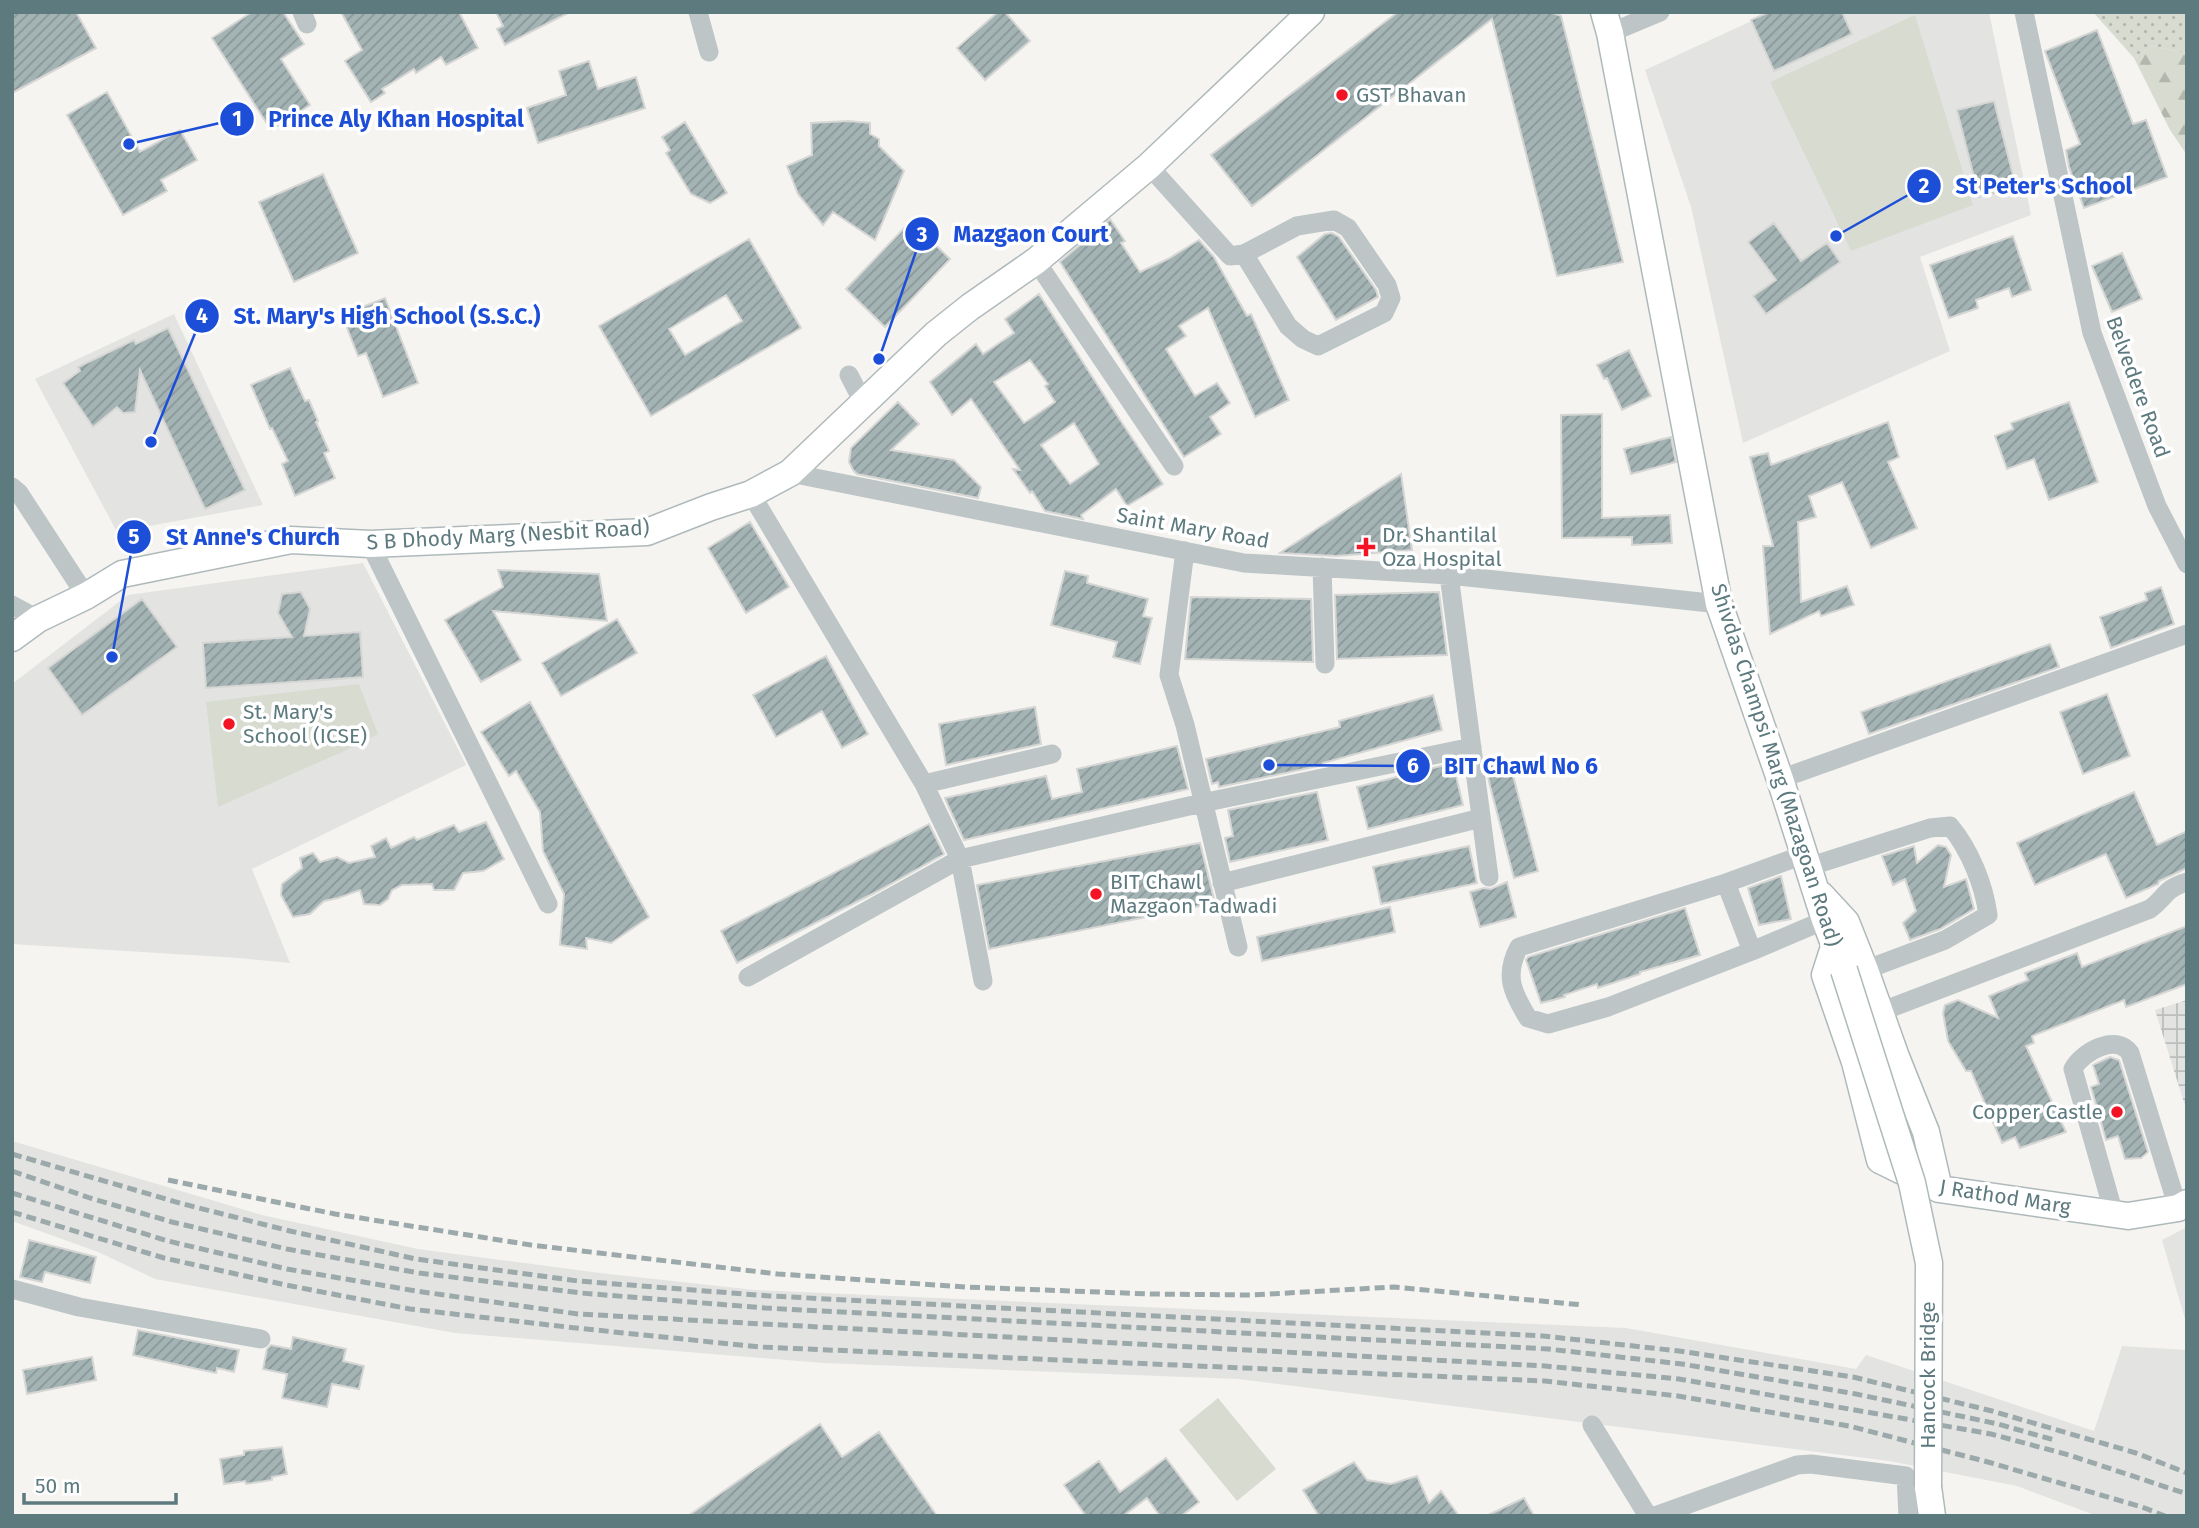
<svg xmlns="http://www.w3.org/2000/svg" width="2199" height="1528" font-family="'Fira Sans',sans-serif">
  <style>
    .built { fill: #e3e4e2 }
    .industrial { fill: url(#industrial-grid) }
    .grass { fill: #d7dbd0 }
    .forest { fill: url(#forest-firs) }
    .park { fill: url(#park-dots) }
    .building { fill: url(#building-hatch); stroke: #d6d6d4; stroke-width: 2; fill-rule: evenodd }
    .lines { fill: none; stroke-linecap: round; stroke-linejoin: round }
    .secondary-casing { stroke: #afb9bb; stroke-width: 29 }
    .street { stroke: #bdc5c6; stroke-width: 19 }
    .secondary { stroke: #fff; stroke-width: 26 }
    .rail { stroke: #9ca9ab; stroke-width: 5; stroke-dasharray: 10 5; stroke-linecap: butt }
    .secondary-bridge-casing { stroke: #afb9bb; stroke-width: 29; stroke-linecap: butt }
    .secondary-bridge { stroke: #fff; stroke-width: 26 }
    .poi-dot { fill: #f21425; stroke: #fff; stroke-width: 2.5 }
    .labels { text-anchor: middle; stroke-width: 7; stroke-linejoin: round; paint-order: stroke }
    .poi-label { font-size: 21px; fill: #5d7a7f; stroke: #fff; text-anchor: start }
    .street-label { font-size: 21px; fill: #5d7a7f; stroke: #fff }
    .leader { fill: none; stroke: #1d4ed8; stroke-width: 2.5 }
    .callout-dot { fill: #1d4ed8; stroke: #fff; stroke-width: 2.5 }
    .mark-label { font-size: 21px; text-anchor: middle; font-weight: bold; fill: #fff }
    .callout-label { font-size: 23px; text-anchor: middle; font-weight: bold; fill: #1d4ed8; stroke: #fff; stroke-width: 7; stroke-linejoin: round; paint-order: stroke }
  </style>
  <defs>
    <pattern id="industrial-grid" width="8" height="8" patternUnits="userSpaceOnUse" patternTransform="scale(1.75)"><rect width="8" height="8" fill="#e3e4e2"/><path d="M0 4h8M4 0v8" fill="none" stroke="#bbbebc"/></pattern>
    <pattern id="forest-firs" width="22" height="20" patternUnits="userSpaceOnUse" patternTransform="scale(1.75)"><rect width="22" height="20" fill="#d7dbd0"/><path d="M5 1l3.5 6h-7zM16 11l3.5 6h-7z" fill="#b2b7ae"/></pattern>
    <pattern id="park-dots" width="8" height="8" patternUnits="userSpaceOnUse" patternTransform="scale(1.75)"><rect width="8" height="8" fill="#d7dbd0"/><path d="M2 2h.1M6 6h.1" fill="none" stroke="#b2b7ae" stroke-width="1.8" stroke-linecap="round"/></pattern>
    <pattern id="building-hatch" width="6" height="6" patternUnits="userSpaceOnUse" patternTransform="scale(1.75)"><rect width="6" height="6" fill="#a4b3b4"/><path d="M-1 1l2-2M0 6l6-6M5 7l2-2" fill="none" stroke="#899798"/></pattern>
  </defs>
  <rect width="100%" height="100%" fill="#f5f4f1"/>
  <path class="built" d="M1771,12H1989L2031,215L1920,257L1950,351L1743,443L1691,207L1645,70Z
    M174,314L263,505L117,532L35,379Z
    M363,563L466,765L252,869L290,963L239,958L12,944V684L128,595Z
    M12,1141L262,1215L418,1249L600,1273L755,1290L1626,1328L1856,1369L1866,1355L2094,1431L2122,1346L2187,1350V1516H2097L2017,1486L1889,1461L1238,1379L823,1363L455,1333L155,1279L98,1252L12,1221Z
    M2187,1227V1326L2162,1240Z"/>
  <path class="industrial" d="M2187,1000V1112L2155,1010Z"/>
  <path class="grass" d="M1915,15L1973,205L1851,251L1770,82Z
    M359,684L378,734L360,744L218,807L206,702Z
    M1218,1398L1276,1469L1237,1501L1179,1430Z"/>
  <path class="forest" d="M2153,46L2187,53V155L2170,130L2134,58Z"/>
  <path class="park" d="M2093,12H2187V53L2153,46L2134,58Z"/>
  <path class="building" d="M12,12H76L96,48L12,93Z
    M252,12H283L304,44L281,59L310,105L271,130L212,38Z
    M341,12H459L478,48L446,65L441,57L416,73L414,69L382,89L385,93L371,102L345,61L362,50Z
    M496,12H570L505,45L497,29L503,26Z
    M998,12H1005L1030,41L985,80L957,48Z
    M1398,12H1550L1561,16L1623,262L1557,276L1492,19L1252,206L1211,155Z
    M1769,12H1842L1852,34L1774,71L1751,20Z
    M2097,30L2133,124L2146,120L2167,177L2084,208L2069,167L2066,150L2080,144L2045,51Z
    M589,61L598,89L636,77L645,108L538,143L527,108L566,95L559,71Z
    M107,92L140,152L180,130L197,160L161,180L167,191L123,215L67,115Z
    M1994,101L2016,187L1979,197L1957,110Z
    M848,121L870,123V134L879,139V146L904,171L875,240L833,212L823,225L798,194L787,166L812,155L811,123Z
    M685,122L727,193L710,203L691,194L666,153L670,150L662,137Z
    M323,174L358,253L294,282L259,202Z
    M1110,219L1125,241L1121,243L1140,272L1168,259L1199,240L1214,257L1247,316L1251,314L1289,400L1255,417L1208,308L1179,326L1186,336L1166,349L1195,396L1217,383L1230,403L1210,417L1221,434L1184,457L1060,262Z
    M911,221L950,259L885,327L846,289Z
    M1774,223L1801,261L1827,243L1840,262L1766,314L1753,296L1776,280L1748,242Z
    M1332,233L1339,237L1376,290L1378,297L1336,320L1297,257L1325,234Z
    M2013,236L2031,290L2012,297L2009,288L1976,300L1978,308L1949,318L1930,265Z
    M749,239L801,328L651,416L599,326ZM726,295L742,321L685,355L669,329Z
    M2122,253L2142,299L2112,312L2092,266Z
    M1039,294L1122,423L1163,484L1127,506L1116,489L1081,515L1083,519L1045,511L1032,491L1030,493L1013,469L1020,470L971,399L952,415L930,382L976,344L983,354L1014,333L1005,319ZM1030,360L1048,384L1045,386L1055,402L1024,423L994,382ZM1074,423L1099,464L1070,484L1041,445Z
    M385,298L418,383L383,397L366,353L358,356L342,315Z
    M168,328L245,490L205,509L140,370L135,412L123,413L117,407L93,427L63,383L80,371L78,367L134,340L136,344Z
    M1629,350L1651,396L1622,410L1607,378L1604,379L1597,365Z
    M290,368L305,401L309,400L318,421L316,422L329,451L324,453L335,478L295,496L282,464L288,461L272,428L270,429L251,385Z
    M898,402L919,424L891,450L954,460L981,487L978,498L857,474L853,470L849,462L851,448Z
    M2069,402L2098,482L2049,500L2034,459L2007,469L1995,436L2013,429L2011,423Z
    M1602,414V518L1670,515L1672,543L1632,545V537L1562,538L1561,415Z
    M1888,422L1899,457L1888,462L1917,528L1871,548L1842,482L1809,496L1816,517L1798,522L1801,602L1847,586L1854,605L1821,616L1819,611L1770,634L1763,546H1773L1750,457L1768,453L1771,465Z
    M1671,437L1676,462L1631,474L1624,449Z
    M1401,474L1412,550L1336,556L1280,553Z
    M750,522L789,587L746,613L708,548Z
    M498,570L599,574L607,621L493,611L521,660L481,682L445,620L503,587Z
    M1065,571L1088,576L1087,583L1148,599L1143,616L1152,618L1140,664L1113,657L1117,642L1051,625Z
    M2161,587L2174,624L2111,648L2100,617L2147,600L2145,593Z
    M301,592L310,609L304,636L360,632L363,677L206,688L203,643L292,637L278,613L282,594Z
    M1439,592L1447,655L1337,659L1335,595Z
    M1191,597L1311,599L1313,662L1185,659Z
    M142,599L177,647L82,715L48,668Z
    M617,619L637,653L561,696L542,663Z
    M2050,644L2059,667L1869,734L1861,712Z
    M826,656L868,734L842,748L822,711L776,737L753,695Z
    M2107,694L2130,756L2083,774L2060,712Z
    M1433,695L1442,730L1323,763V765L1219,787L1218,782L1212,784L1206,759L1340,727L1339,721Z
    M530,702L649,917L611,943L586,938L587,949L560,945L564,894L543,851L540,812L516,771L509,776L481,732Z
    M1035,707L1041,744L946,765L939,724Z
    M1177,746L1188,789L964,840L946,801L945,798L1046,776L1052,799L1082,792L1077,769Z
    M1509,760L1538,871L1514,878L1489,782L1487,766Z
    M1453,763L1463,805L1368,829L1357,787Z
    M1317,792L1328,840L1230,862L1225,838L1233,836L1228,810Z
    M2134,792L2157,845L2187,831V868L2159,881L2158,884L2126,898L2106,854L2035,885L2017,843Z
    M486,822L504,859L483,871L463,873L454,890H434L432,884L402,885L392,890L388,899L380,905L364,904L360,890L338,898L324,901L310,914L293,917L281,895L282,884L302,868L300,858L313,853L320,862L337,857L349,863L375,857L371,846L386,838L391,848L414,837L417,840L454,825L459,832Z
    M929,824L944,854L878,891L737,963L721,931Z
    M1200,843L1215,903L989,949L977,885Z
    M1938,845L1946,847L1951,855L1944,887L1966,879L1974,909L1940,929L1910,940L1903,923L1916,911L1905,879L1893,885L1882,856L1914,846L1917,863Z
    M1469,846L1477,883L1381,904L1373,867Z
    M1781,876L1791,919L1759,925L1748,888Z
    M1507,882L1516,917L1480,927L1470,892L1484,888L1491,889Z
    M1390,907L1395,932L1262,961L1257,937Z
    M1685,908L1700,955L1640,972V974L1598,988L1597,984L1564,995L1565,997L1541,1003L1526,960L1528,957Z
    M2187,926V984L2126,1007L2124,1000L2032,1036L2034,1043L2026,1046L2066,1132L2020,1148L2015,1137L2002,1143L1971,1071H1966L1948,1041L1943,1013L1945,1005L1958,1000L1998,1018L1989,996L2028,980L2025,973L2077,953L2082,967Z
    M2110,1057L2119,1060L2148,1152L2141,1158L2125,1159L2118,1136L2106,1140L2091,1087L2099,1084L2093,1065Z
    M29,1240L96,1257L90,1283L45,1272L42,1282L20,1277Z
    M138,1330L239,1350L234,1372L217,1368L216,1373L133,1355Z
    M293,1337L346,1349L343,1361L364,1366L359,1389L332,1384L327,1407L282,1398L287,1374L263,1369L267,1349L271,1345L291,1349Z
    M92,1357L96,1380L27,1394L23,1370Z
    M820,1424L842,1457L879,1432L937,1516H688Z
    M282,1447L287,1474L272,1477V1480L246,1484L245,1481L224,1484L220,1459L244,1455V1451Z
    M1166,1458L1199,1502L1181,1516H1160L1147,1498L1123,1516H1086L1064,1485L1099,1461L1120,1492Z
    M1354,1462L1367,1480L1391,1484L1417,1476L1429,1503L1441,1491L1459,1516H1319L1303,1490Z
    M1524,1498L1534,1516H1486Z"/>
  <g class="lines">
    <defs>
      <path id="secondary" d="M1604,12L1610,33L1719,604L1780,779L1825,920L1844,970
        M12,638L38,619L86,596L122,574L291,540L370,544L647,532L711,507L751,494L790,473L936,334L970,307L1036,261L1149,166L1311,12
        M1821,895L1846,922L1865,970L1896,1057L1926,1132L1939,1189
        M1834,947L1825,975L1855,1062L1880,1160L1939,1189L2128,1216L2178,1208L2187,1203
        M1928,1487L1932,1516"/>
    </defs>
    <use href="#secondary" class="secondary-casing"/>
    <path class="street" d="M302,12L307,24
      M698,12L709,52
      M2024,12L2092,333L2157,506L2187,564
      M1610,33L1660,12
      M1149,166L1230,256L1244,254L1297,226L1334,220L1348,228L1387,285L1391,298L1384,313L1318,346L1303,339L1288,326L1244,254
      M1036,261L1174,466
      M849,375L863,402
      M790,473L1244,563L1449,575L1719,604
      M12,487L19,493L86,596
      M751,494L924,784L960,859L983,981
      M370,544L548,904
      M1185,551L1169,675L1185,725L1238,947
      M1322,567L1325,664
      M1449,575L1489,877
      M12,605L38,619
      M1780,779L2187,634
      M924,784L1052,754
      M1803,855L1726,883L1519,947C1504,975 1512,992 1528,1018L1548,1024L1608,1007L1752,951L1825,920
      M1808,867L1930,828L1950,826C1970,850 1984,885 1988,915L1945,940L1865,970
      M1222,883L1481,818
      M1726,883L1752,951
      M748,977L960,859L1202,803L1472,747
      M1880,1012L2150,909C2167,896 2164,889 2187,882
      M2114,1214L2073,1069C2082,1052 2116,1033 2130,1053L2178,1208
      M12,1289L79,1307L261,1339
      M1592,1425L1648,1516
      M1655,1516L1797,1465L1811,1464L1906,1476L1908,1516"/>
    <use href="#secondary" class="secondary"/>
    <path class="rail" d="M12,1154L183,1204L290,1231L416,1259L578,1281L770,1296L1543,1336L1679,1351L1853,1377L1992,1411L2136,1453L2187,1473
      M12,1171L90,1198L172,1222L287,1249L419,1273L581,1293L765,1308L1548,1349L1682,1364L1856,1394L1998,1424L2054,1440
      M168,1180L335,1214L531,1245L778,1274L965,1287L1151,1294L1252,1295L1394,1287L1583,1305
      M12,1193L168,1241L287,1269L416,1291L578,1314L1545,1366L1679,1379L1991,1434L2069,1455L2187,1494
      M12,1212L164,1258L286,1285L410,1309L576,1328L760,1347L1545,1381L1678,1396L1849,1426L1988,1462L2142,1507L2165,1516"/>
    <defs>
      <path id="secondary-bridge" d="M1844,970L1912,1183L1929,1263L1928,1487"/>
    </defs>
    <use href="#secondary-bridge" class="secondary-bridge-casing"/>
    <use href="#secondary-bridge" class="secondary-bridge"/>
  </g>
  <g class="poi-dot">
    <circle cx="1342" cy="95" r="7"/>
    <path d="M1362.5 536.5h7v7h7v7h-7v7h-7v-7h-7v-7h7z"/>
    <circle cx="229" cy="724" r="7"/>
    <circle cx="1096" cy="894" r="7"/>
    <circle cx="2117" cy="1112" r="7"/>
  </g>
  <g class="labels">
    <g class="poi-label">
      <text x="1356" y="102">GST Bhavan</text>
      <text x="1382" y="542">Dr. Shantilal<tspan x="1382" dy="24">Oza Hospital</tspan></text>
      <text x="243" y="719">St. Mary's<tspan x="243" dy="24">School (ICSE)</tspan></text>
      <text x="1110" y="889">BIT Chawl<tspan x="1110" dy="24">Mazgaon Tadwadi</tspan></text>
      <text x="2103" y="1119" text-anchor="end">Copper Castle</text>
    </g>
    <g class="street-label">
      <text transform="translate(2138 387) rotate(70)" y="7">Belvedere Road</text>
      <text transform="translate(1193 528) rotate(10)" y="7">Saint Mary Road</text>
      <text transform="translate(508 535) rotate(-3)" y="7">S B Dhody Marg (Nesbit Road)</text>
      <text transform="translate(1776 765) rotate(72)" y="7">Shivdas Champsi Marg (Mazagoan Road)</text>
      <text transform="translate(2005 1197) rotate(9)" y="7">J Rathod Marg</text>
      <text transform="translate(1928 1375) rotate(-90)" y="7">Hancock Bridge</text>
    </g>
  </g>
  <path class="leader" d="M129 144L237 119M1836 236L1924 186M879 359L922 234M151 442L202 316M112 657L134 537M1269 765L1413 766"/>
  <g class="callout-dot">
    <circle cx="129" cy="144" r="7"/>
    <circle cx="1836" cy="236" r="7"/>
    <circle cx="879" cy="359" r="7"/>
    <circle cx="151" cy="442" r="7"/>
    <circle cx="112" cy="657" r="7"/>
    <circle cx="1269" cy="765" r="7"/>
    <circle cx="237" cy="119" r="18"/>
    <circle cx="1924" cy="186" r="18"/>
    <circle cx="922" cy="234" r="18"/>
    <circle cx="202" cy="316" r="18"/>
    <circle cx="134" cy="537" r="18"/>
    <circle cx="1413" cy="766" r="18"/>
  </g>
  <g class="mark-label">
    <text x="237" y="126">1</text>
    <text x="1924" y="193">2</text>
    <text x="922" y="242">3</text>
    <text x="202" y="323">4</text>
    <text x="134" y="544">5</text>
    <text x="1413" y="773">6</text>
  </g>
  <g class="callout-label">
    <text x="396" y="127">Prince Aly Khan Hospital</text>
    <text x="2044" y="194">St Peter's School</text>
    <text x="1031" y="242">Mazgaon Court</text>
    <text x="387" y="324">St. Mary's High School (S.S.C.)</text>
    <text x="253" y="545">St Anne's Church</text>
    <text x="1521" y="774">BIT Chawl No 6</text>
  </g>
  <rect width="2199" height="1528" fill="none" stroke="#5d7a7f" stroke-width="28"/>
  <path d="M24 1493v10h152v-10" fill="none" stroke="#5d7a7f" stroke-width="3.5"/>
  <text x="35" y="1493" font-size="21" fill="#5d7a7f" stroke="#ffffff" stroke-width="5" paint-order="stroke">50 m</text>
</svg>
